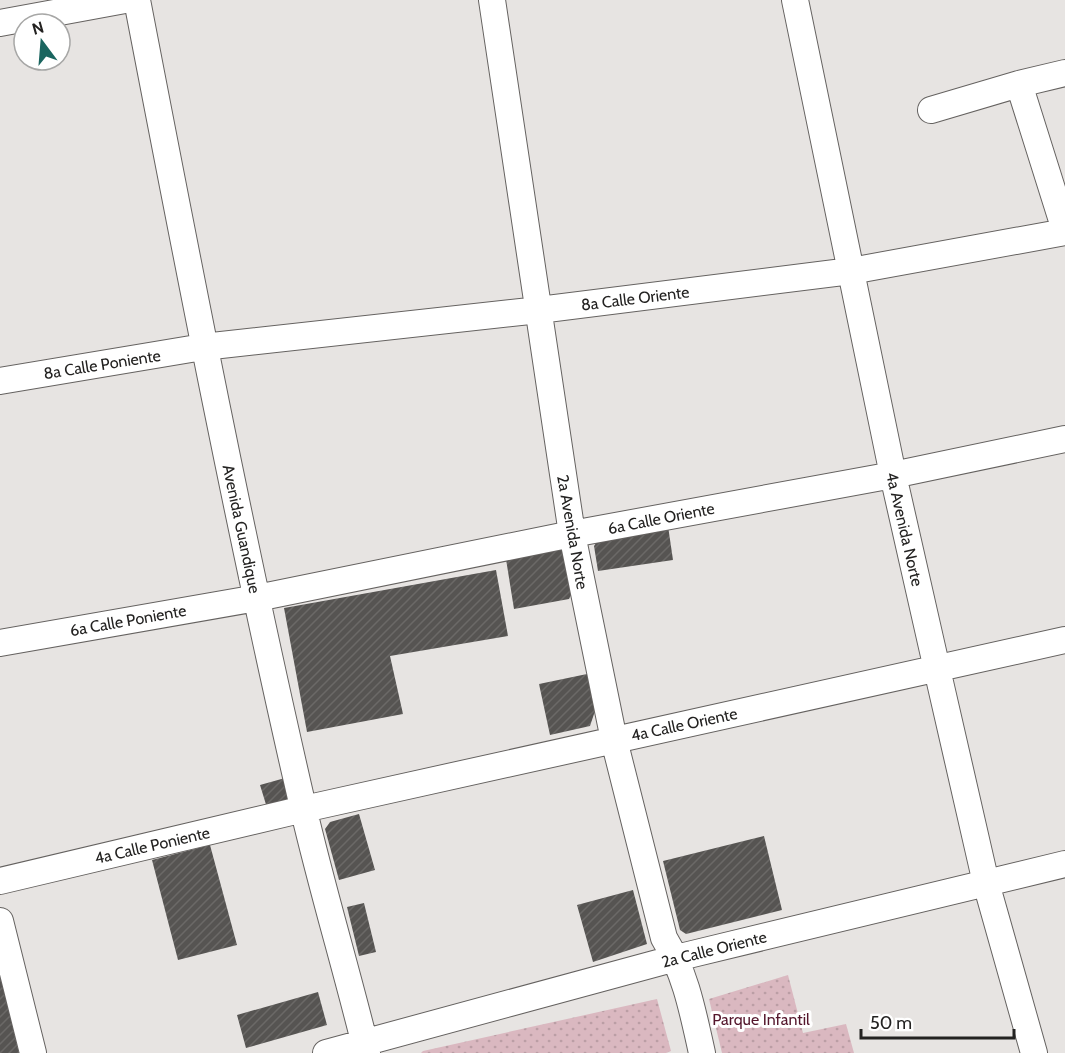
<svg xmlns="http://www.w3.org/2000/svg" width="1065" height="1053" font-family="Cabin,sans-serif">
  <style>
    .park { fill: url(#park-dots) }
    .building { fill: url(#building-hatch) }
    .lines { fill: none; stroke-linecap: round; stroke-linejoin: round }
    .minor-casing { stroke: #656260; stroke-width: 28 }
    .minor { stroke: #fff; stroke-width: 26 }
    .labels { text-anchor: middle; stroke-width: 6; stroke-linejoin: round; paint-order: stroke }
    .street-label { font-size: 16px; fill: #232221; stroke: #fff }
    .park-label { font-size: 16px; fill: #54162c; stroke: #fff }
  </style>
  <defs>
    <pattern id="park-dots" width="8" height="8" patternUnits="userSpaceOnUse" patternTransform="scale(1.5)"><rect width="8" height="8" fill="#dab8c0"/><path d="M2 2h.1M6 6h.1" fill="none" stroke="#bb9ea5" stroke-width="1.8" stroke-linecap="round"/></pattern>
    <pattern id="building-hatch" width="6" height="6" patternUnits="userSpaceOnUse" patternTransform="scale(1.5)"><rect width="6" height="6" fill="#565452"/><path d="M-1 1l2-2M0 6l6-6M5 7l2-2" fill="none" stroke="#6b6967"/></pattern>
  </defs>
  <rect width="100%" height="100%" fill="#e7e4e2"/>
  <path class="park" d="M788,975L803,1033L846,1024L854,1053H722L709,999Z
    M657,999L671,1051L666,1053H421L423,1051Z"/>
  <path class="building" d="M668,526L673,560L598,571L594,546L601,536Z
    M556,545L564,552L573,591L569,599L514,609L505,553Z
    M496,570L508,636L390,656L403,714L307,732L284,608Z
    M587,674L595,711L590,726L550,735L539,684Z
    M285,778L292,804L268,811L260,785Z
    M359,814L375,870L339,880L325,829L330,822Z
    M764,836L782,910L686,934L680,930L663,861Z
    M210,845L237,945L178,960L152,860Z
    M633,890L647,944L593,962L577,905Z
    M364,903L376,952L359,956L347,907Z
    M0,978H1L19,1053H0Z
    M318,992L327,1025L246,1048L237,1015Z"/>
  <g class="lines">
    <defs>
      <path id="minor" d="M137,0C189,270 241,539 303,807C322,889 347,971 367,1053
        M492,0L572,534L614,740L664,938C686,974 693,1013 702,1053
        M795,0L893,475L937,669L986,883L1034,1053
        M0,23L125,0
        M1019,84L1065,230
        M931,110L1019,84L1065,73
        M0,381L203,347L539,310L851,271L1065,232
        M0,643L257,598L572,534L893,475L1065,439
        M0,881L304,809L1065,640
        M0,921L33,1053
        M326,1053L676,958L1065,864"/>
    </defs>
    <use href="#minor" class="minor-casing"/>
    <use href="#minor" class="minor"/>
  </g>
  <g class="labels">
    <g class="street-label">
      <text transform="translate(635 298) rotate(-7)" y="6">8a Calle Oriente</text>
      <text transform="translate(102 364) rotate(-9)" y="6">8a Calle Poniente</text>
      <text transform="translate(661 518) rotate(-11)" y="6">6a Calle Oriente</text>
      <text transform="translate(242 529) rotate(78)" y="6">Avenida Guandique</text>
      <text transform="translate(905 529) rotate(77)" y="6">4a Avenida Norte</text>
      <text transform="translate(573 532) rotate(80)" y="6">2a Avenida Norte</text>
      <text transform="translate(128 620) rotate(-10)" y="6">6a Calle Poniente</text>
      <text transform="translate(684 724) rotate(-12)" y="6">4a Calle Oriente</text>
      <text transform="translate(152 845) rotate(-13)" y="6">4a Calle Poniente</text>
      <text transform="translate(714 949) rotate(-14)" y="6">2a Calle Oriente</text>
    </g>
    <g class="park-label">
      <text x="761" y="1025">Parque Infantil</text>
    </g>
  </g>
  <g transform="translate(42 42) rotate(344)"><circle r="28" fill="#ffffff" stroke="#a7a7a6" stroke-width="1.5"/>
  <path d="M0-4.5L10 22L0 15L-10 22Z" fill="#1a655f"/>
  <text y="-9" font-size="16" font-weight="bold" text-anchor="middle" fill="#232221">N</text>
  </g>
  <path d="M861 1029v9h153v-9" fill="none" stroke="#232221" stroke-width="3"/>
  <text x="870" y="1029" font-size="18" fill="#232221" stroke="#ffffff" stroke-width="4.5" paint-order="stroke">50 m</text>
</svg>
